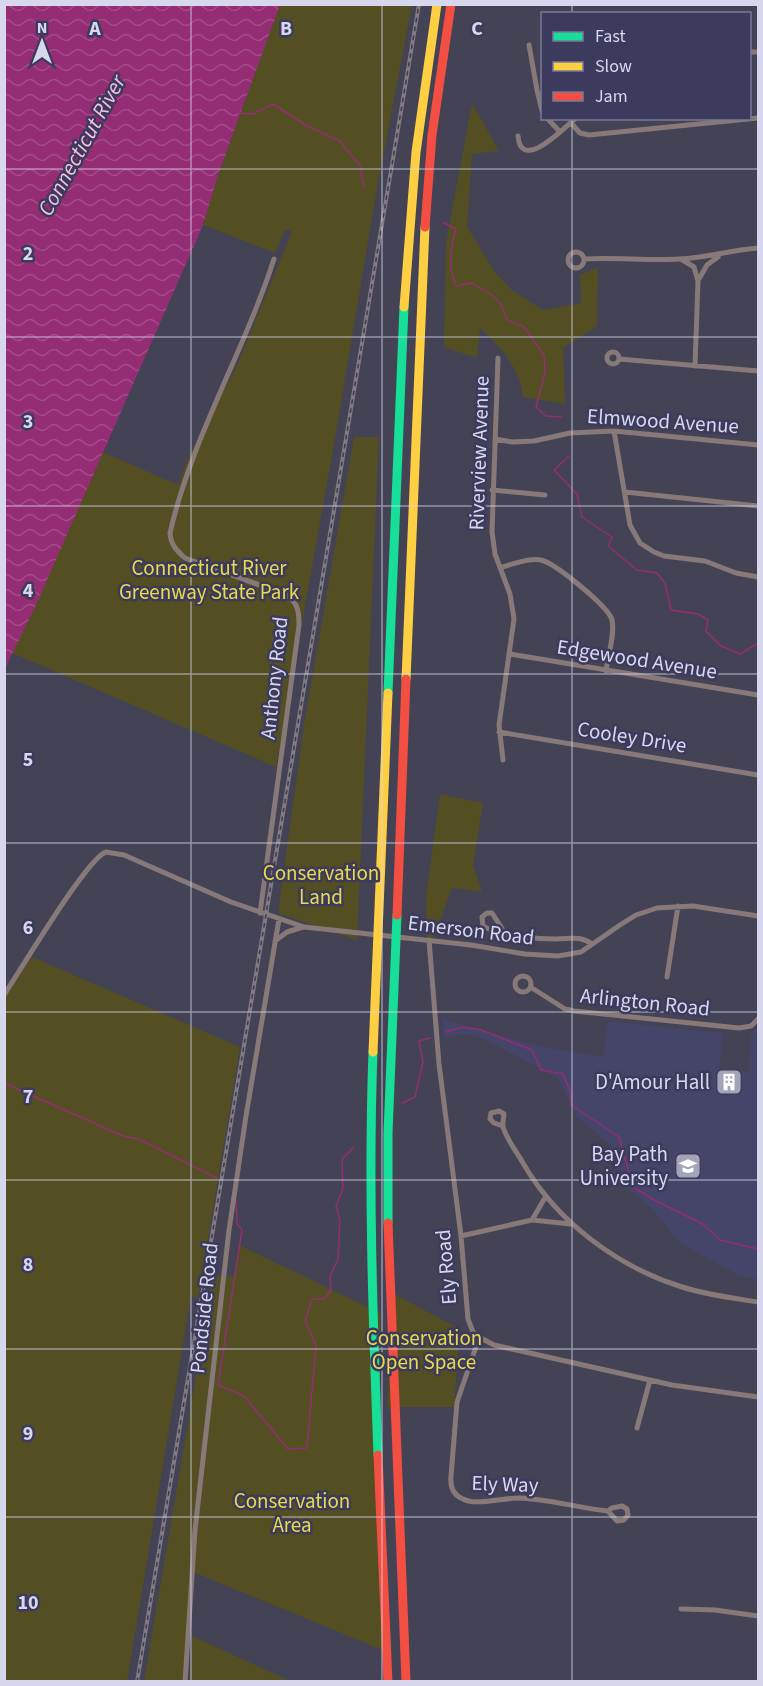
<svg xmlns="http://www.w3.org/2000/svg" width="763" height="1686" font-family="'Source Sans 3',sans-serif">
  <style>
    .built { fill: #454469 }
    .green { fill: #534f22 }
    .water { fill: url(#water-waves) }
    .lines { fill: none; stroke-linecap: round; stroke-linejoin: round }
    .stream { stroke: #942d74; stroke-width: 1.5 }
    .street { stroke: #877978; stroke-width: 5 }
    .fast { stroke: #16e098; stroke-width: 9 }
    .slow { stroke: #ffcf43; stroke-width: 9 }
    .jam { stroke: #f24e42; stroke-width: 9 }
    .rail-casing { stroke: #827a7e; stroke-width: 4 }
    .rail { stroke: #3c3b5d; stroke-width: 1.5; stroke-dasharray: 4.5; stroke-linecap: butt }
    .grid { fill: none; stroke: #d7d8ed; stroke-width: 1.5; stroke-opacity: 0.55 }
    .labels { text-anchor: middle; stroke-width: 5; stroke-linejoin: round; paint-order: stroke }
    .street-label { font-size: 21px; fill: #d7d8ed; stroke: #3c3b5d }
    .park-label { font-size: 21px; fill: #e7da4b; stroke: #3c3b5d }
    .poi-label { font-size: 21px; fill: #d7d8ed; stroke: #3c3b5d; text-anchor: end }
    .water-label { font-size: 22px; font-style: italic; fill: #fac0e1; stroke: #3c3b5d }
    .grid-label { font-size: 20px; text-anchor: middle; font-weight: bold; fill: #d7d8ed; stroke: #3c3b5d; stroke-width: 5; stroke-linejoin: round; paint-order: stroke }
  </style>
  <defs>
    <pattern id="water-waves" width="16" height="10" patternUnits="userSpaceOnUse" patternTransform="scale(1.5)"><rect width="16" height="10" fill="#942d74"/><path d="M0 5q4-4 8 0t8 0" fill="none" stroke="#a24b88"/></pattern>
  </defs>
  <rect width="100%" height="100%" fill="#434355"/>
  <path class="built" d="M442,1019L538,1046L603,1057L608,1021L723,1033L719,1069L749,1072L751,1033L758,1028V1280L738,1275L680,1243L652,1209L624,1185L611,1146L578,1118L558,1078L478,1036L462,1034L444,1039Z"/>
  <path class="green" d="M280,5H412L377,188L336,433L276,767L12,653L103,452L178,485L189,455L238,364L292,231L285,230L275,253L203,225L218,175Z
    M472,103L499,151L472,154L467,227L495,272L512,290L543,310L581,303L580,275L598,267L597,326L563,348L565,404L523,397C520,368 501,347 480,328L477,358L444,347L446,243Z
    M354,437H379L357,940L278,913L304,725Z
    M440,794L483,803L473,865L482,892L452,888L427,956L426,896Z
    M32,957L240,1047L198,1298L191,1296L127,1681L5,1682L4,999Z
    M239,1245L380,1313V1429L390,1653L193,1572L184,1681L144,1682L213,1275L233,1277Z
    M394,1294L460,1329L454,1407H387Z
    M192,1636L290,1681H190Z"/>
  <path class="water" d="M5,4L280,5L218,175L203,225L36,605L5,668Z"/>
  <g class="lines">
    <path class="stream" d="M239,113L253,114L273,104L307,126L340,141L360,166L364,187
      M444,223L456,229C450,249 448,267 456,286L471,283C492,294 501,298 507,320L524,327L544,355L545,373L536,407L546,416L562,417
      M569,456L554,470L577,494L582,517L612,537L608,546L637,570L657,573L665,583L671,610L698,614L708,620L706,631L721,646L740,654L758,643
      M446,1032L463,1027L481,1030L532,1050L541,1070L563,1074L571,1093V1105L619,1137L633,1187L656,1201L703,1224L720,1240L758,1249
      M4,1083L123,1136L139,1139L217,1178
      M402,1103L415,1097L423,1062L419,1041L430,1038
      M236,1199L237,1224L242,1230L218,1385L244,1396L288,1449L307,1448L316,1345L305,1321L312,1299H324L331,1290L330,1276L338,1259L340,1220L336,1206L343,1189L342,1159L354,1147"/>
    <path class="street" d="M529,45L537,90L542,111
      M750,52H758
      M547,118L560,132
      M571,123L580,133L589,135L758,118
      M518,136C521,173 564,128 576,118
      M568 260a8 8 0 1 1 16 0a8 8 0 1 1-16 0Z
      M585,259C616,257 647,261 679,259C706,258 732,250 758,248
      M681,259L694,267L698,281L695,366
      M699,279L707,265L718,257
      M607 358a6 6 0 1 1 12 0a6 6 0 1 1-12 0Z
      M498,358L492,532L495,554L510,594L514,619L499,725L503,760
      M619,359L758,371
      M614,431L630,525L640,543L654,552L664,556L705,561L736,573L758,577
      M495,439L512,442L534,441L570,433L614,431L758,445
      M492,490L545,495
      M625,492L758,506
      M500,568C512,564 528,558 541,560C555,563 609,607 612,620C615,635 608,655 606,671
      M510,654L758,695
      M499,732L758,775
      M260,913L299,625C299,611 298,604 287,595L185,558C176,550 171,545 170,533C192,437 244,352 274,259
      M505,933L492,913H487L482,917L483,926C499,936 537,939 556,939C570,939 580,935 592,944
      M429,940L439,1064L461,1236L468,1319L473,1332L477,1336L494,1345L672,1385L758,1397
      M275,941L287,932L303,927
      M515 984a8 8 0 1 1 16 0a8 8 0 1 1-16 0Z
      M667,977L678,906
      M532,988L565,1009L574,1011L739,1028L751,1026L758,1019
      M4,995C20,971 87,858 106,852L124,855L231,902L304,927L471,945L525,954L558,956L581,952L620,925L636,915L657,908L693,906L758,916
      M503,1126L494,1123L490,1119L491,1113L499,1111L504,1114C504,1118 502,1123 503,1127C507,1140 517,1152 523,1163C557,1222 618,1267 682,1287C707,1295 733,1298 758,1302
      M532,1220L546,1196
      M461,1236L532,1220L571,1224
      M479,1338L457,1402L451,1476C450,1486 453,1495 463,1499C476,1506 503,1498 519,1498C549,1499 578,1508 608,1511L617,1521L624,1520L628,1515L627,1509L622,1506L612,1508L608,1511
      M637,1428L650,1380
      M681,1609L715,1610L758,1616
      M185,1682L195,1530L229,1230L246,1116L279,919"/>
    <path class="fast" d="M388,693L404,307
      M373,1052C368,1187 373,1320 378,1455
      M388,1223V1133L397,915"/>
    <path class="slow" d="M404,307L416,152L437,4
      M406,679L425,227
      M373,1052L388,693"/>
    <path class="jam" d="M425,227L432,135L451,4
      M397,915L406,679
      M388,1223L406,1682
      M378,1455L388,1682"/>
    <defs>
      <path id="rail" d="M137,1682L419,4"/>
    </defs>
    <use href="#rail" class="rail-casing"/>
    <use href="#rail" class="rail"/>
  </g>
  <path class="grid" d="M191,4V1682M382,4V1682M572,4V14M572,118V1682M4,169H758M4,337H758M4,506H758M4,674H758M4,843H758M4,1012H758M4,1180H758M4,1349H758M4,1517H758"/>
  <defs>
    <symbol id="building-square" viewBox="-11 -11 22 22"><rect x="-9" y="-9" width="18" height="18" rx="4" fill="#a3a4b8" stroke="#3c3b5d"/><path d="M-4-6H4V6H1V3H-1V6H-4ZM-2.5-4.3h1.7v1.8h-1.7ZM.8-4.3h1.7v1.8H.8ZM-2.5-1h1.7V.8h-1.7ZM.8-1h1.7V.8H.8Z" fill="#fff"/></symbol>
    <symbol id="university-square" viewBox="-11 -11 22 22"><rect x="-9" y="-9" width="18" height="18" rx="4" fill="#a3a4b8" stroke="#3c3b5d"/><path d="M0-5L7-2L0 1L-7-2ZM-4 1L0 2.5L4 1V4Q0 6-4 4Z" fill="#fff"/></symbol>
  </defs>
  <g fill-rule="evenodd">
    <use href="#building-square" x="714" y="1067" width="30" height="30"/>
    <use href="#university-square" x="673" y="1151" width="30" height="30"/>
  </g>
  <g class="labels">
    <g class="street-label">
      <text transform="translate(663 421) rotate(4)" y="7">Elmwood Avenue</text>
      <text transform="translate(479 453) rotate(-88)" y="7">Riverview Avenue</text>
      <text transform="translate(637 659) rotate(9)" y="7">Edgewood Avenue</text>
      <text transform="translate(274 678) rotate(-84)" y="7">Anthony Road</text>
      <text transform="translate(632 737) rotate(9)" y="7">Cooley Drive</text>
      <text transform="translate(471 930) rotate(7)" y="7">Emerson Road</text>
      <text transform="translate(645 1002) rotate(6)" y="7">Arlington Road</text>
      <text transform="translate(446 1267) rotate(-95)" y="7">Ely Road</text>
      <text transform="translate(204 1308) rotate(-84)" y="7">Pondside Road</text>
      <text transform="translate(505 1484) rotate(2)" y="7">Ely Way</text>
    </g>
    <g class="park-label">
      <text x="209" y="575">Connecticut River<tspan x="209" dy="24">Greenway State Park</tspan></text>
      <text x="321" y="880">Conservation<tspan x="321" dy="24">Land</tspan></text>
      <text x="424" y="1345">Conservation<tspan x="424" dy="24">Open Space</tspan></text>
      <text x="292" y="1508">Conservation<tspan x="292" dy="24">Area</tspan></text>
    </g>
    <g class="poi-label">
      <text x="710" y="1089">D'Amour Hall</text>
      <text x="668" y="1161">Bay Path<tspan x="668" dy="24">University</tspan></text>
    </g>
    <g class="water-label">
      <text transform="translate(81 145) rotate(-61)" y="8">Connecticut River</text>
    </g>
  </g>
  <g class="grid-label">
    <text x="95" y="35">A</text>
    <text x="286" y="35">B</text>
    <text x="477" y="35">C</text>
    <text x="28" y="260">2</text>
    <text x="28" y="428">3</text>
    <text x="28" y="597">4</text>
    <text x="28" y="766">5</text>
    <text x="28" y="934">6</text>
    <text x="28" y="1103">7</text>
    <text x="28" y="1271">8</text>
    <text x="28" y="1440">9</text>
    <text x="28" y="1609">10</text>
  </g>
  <rect width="763" height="1686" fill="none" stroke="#d7d8ed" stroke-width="12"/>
  <rect x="541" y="12" width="210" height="108" fill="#3c3b5d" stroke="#7a7a97" stroke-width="1.5"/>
  <rect x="553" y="32" width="30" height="9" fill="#16e098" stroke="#7a7a97" stroke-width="1.5"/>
  <text x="595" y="42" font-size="18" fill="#d7d8ed">Fast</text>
  <rect x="553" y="62" width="30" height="9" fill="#ffcf43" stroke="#7a7a97" stroke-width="1.5"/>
  <text x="595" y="72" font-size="18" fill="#d7d8ed">Slow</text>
  <rect x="553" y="92" width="30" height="9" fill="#f24e42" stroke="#7a7a97" stroke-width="1.5"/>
  <text x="595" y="102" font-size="18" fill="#d7d8ed">Jam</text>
  <g transform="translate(42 42)" stroke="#3c3b5d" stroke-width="4.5" paint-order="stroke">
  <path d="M0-4.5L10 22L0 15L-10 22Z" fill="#d7d8ed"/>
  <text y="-9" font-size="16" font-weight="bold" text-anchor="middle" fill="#d7d8ed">N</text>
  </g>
</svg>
